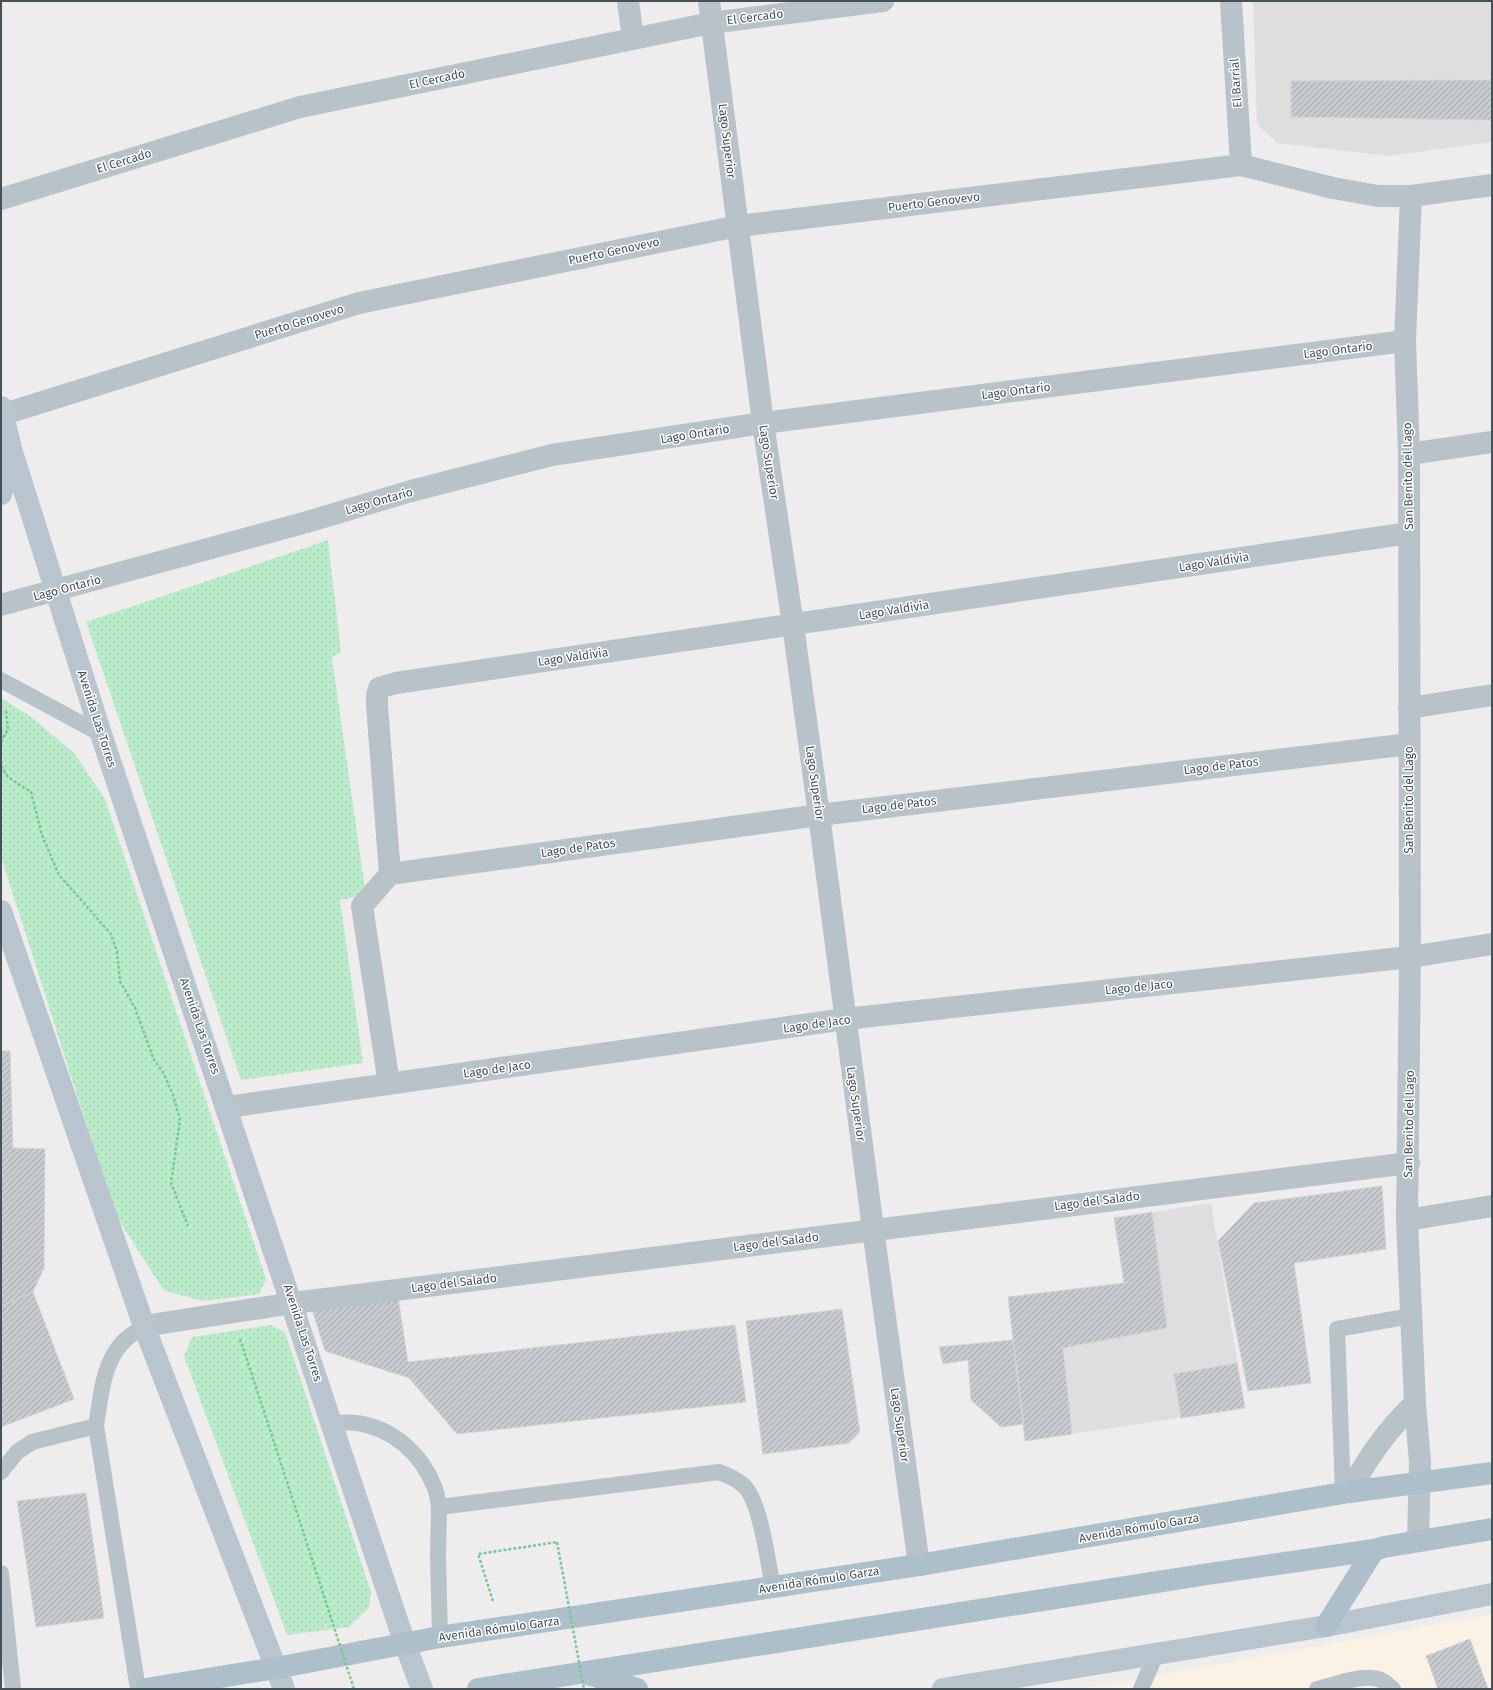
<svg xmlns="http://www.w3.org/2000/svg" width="1493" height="1690" font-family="'Fira Sans',sans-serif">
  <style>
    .commercial { fill: #fbf2e5 }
    .education { fill: #e0ddde }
    .park { fill: url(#park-dots) }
    .building { fill: url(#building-hatch); stroke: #d1d4d8 }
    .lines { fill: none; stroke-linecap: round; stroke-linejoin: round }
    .path { stroke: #75c997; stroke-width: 2.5; stroke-dasharray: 3 2; stroke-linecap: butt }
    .lane { stroke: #b8c3c9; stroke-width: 16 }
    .street { stroke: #b8c3c9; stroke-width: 22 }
    .secondary { stroke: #b9c5ce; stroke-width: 22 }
    .primary { stroke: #adbfcb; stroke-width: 22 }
    .path-bridge { stroke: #75c997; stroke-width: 2.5; stroke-dasharray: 3 2; stroke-linecap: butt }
    .labels { text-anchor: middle; stroke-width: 3; stroke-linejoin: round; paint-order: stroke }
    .street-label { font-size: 12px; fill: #465259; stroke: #fff }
  </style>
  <defs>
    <pattern id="park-dots" width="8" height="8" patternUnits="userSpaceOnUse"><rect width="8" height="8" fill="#bbecc9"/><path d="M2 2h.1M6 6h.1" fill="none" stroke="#a2ccaf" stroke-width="1.8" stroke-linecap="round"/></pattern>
    <pattern id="building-hatch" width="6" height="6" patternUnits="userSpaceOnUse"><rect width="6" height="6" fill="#c7cacf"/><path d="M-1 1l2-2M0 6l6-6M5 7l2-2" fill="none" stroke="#a3a7ab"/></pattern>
  </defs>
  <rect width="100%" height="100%" fill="#efeced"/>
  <path class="commercial" d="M1492,1614V1689H1080Z"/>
  <path class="education" d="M1253,1H1492V142L1389,156L1277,143L1257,124Z
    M1211,1203L1245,1408L1025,1441L1008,1297L1124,1283L1114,1218Z"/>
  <path class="park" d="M328,540L341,652L332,657L366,895L340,900L363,1063L241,1080L86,622Z
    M1,698L30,716L74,753L105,799L266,1279L259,1294L204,1301L164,1291L115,1214L1,857Z
    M271,1325L285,1332L371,1592L369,1608L349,1627L287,1635L184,1356L192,1337Z"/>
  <path class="building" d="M1492,80V120L1291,117V81Z
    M1,1051H10L13,1148L45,1149L44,1268L33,1292L1,1306Z
    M1382,1186L1386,1249L1294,1263L1311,1383L1248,1391L1218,1241L1254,1203Z
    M1152,1212L1167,1328L1063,1348L1072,1434L1025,1441L1008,1297L1124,1283L1114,1218Z
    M33,1292L74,1399L1,1427V1306Z
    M398,1297L408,1362L735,1325L746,1402L457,1434L409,1378L325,1351L312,1309Z
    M842,1309L860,1432L849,1443L763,1454L746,1321Z
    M1013,1340L1024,1424L1001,1427L971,1400L968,1360L943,1364L939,1347Z
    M1237,1363L1245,1408L1181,1418L1174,1374Z
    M86,1493L104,1618L36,1627L17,1501Z
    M1470,1639L1488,1689H1438L1426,1656Z"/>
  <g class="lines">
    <path class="path" d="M1,742L8,729L6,711
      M1,766L8,777L31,792L42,835L59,875L111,934L117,952L120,981L135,1008L154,1060L163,1072L173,1095L180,1120L171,1183L188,1226
      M240,1339L276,1448
      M493,1601L478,1554L557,1542"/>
    <path class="lane" d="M1,680L101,734
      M332,1423C340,1423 349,1422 357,1423C392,1428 421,1453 434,1486C437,1492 438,1500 439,1507
      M96,1426C101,1397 102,1363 124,1341C130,1335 137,1331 144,1326
      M1,1472L17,1452L32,1442L96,1426L138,1689
      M1343,1493L1337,1329L1411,1316
      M1,1573L13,1689
      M440,1637L438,1557L439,1507L719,1472C729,1476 739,1480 746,1488C761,1506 768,1563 773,1588
      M1141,1689L1156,1654
      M1317,1689C1335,1685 1363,1673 1381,1680C1385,1681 1389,1686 1393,1689"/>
    <path class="street" d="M628,1L633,39
      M709,1L763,423L793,625L819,815L873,1229L919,1565
      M1231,1L1241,165
      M1411,196L1405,341L1409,454L1410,957L1407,1220L1415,1403L1420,1462L1418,1541
      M1,199L300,107L711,23L883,1
      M4,414L359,303L738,226L1241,165L1333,188L1378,196H1411L1492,185
      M1409,454L1492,442
      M1,605L307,522L411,491L552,455L763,423L1405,341
      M1409,708L1492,695
      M390,874L819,815L1409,744
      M389,1084L362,906L390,874L377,705V695L379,688L396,683L1409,533
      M227,1107L845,1019L1410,957L1492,944
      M1407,1220L1492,1206
      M144,1326L293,1303L1409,1163
      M1349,1492C1368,1457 1387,1430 1415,1403"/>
    <path class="secondary" d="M1,407L12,452L101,734L405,1644L422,1689
      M1,494L12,452
      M1,911L144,1326L284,1689
      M943,1689L1326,1626L1492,1594"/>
    <path class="primary" d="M1326,1626L1374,1550
      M588,1674L637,1689
      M146,1689L276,1668L440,1637L919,1565L1349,1492L1492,1473
      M478,1689L1208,1574L1374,1550L1384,1547L1492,1529"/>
    <path class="path-bridge" d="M276,1448L354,1689
      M557,1542L584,1689"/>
  </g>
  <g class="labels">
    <g class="street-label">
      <text transform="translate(755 17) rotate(-7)" y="4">El Cercado</text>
      <text transform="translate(437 79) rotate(-12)" y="4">El Cercado</text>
      <text transform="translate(1236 83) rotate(-94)" y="4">El Barrial</text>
      <text transform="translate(727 141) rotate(83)" y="4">Lago Superior</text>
      <text transform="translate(124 161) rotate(-17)" y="4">El Cercado</text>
      <text transform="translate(934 202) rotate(-7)" y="4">Puerto Genovevo</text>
      <text transform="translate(614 251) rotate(-12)" y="4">Puerto Genovevo</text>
      <text transform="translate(299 322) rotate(-17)" y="4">Puerto Genovevo</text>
      <text transform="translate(1338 350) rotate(-7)" y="4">Lago Ontario</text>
      <text transform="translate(1016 391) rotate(-7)" y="4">Lago Ontario</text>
      <text transform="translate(695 434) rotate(-9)" y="4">Lago Ontario</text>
      <text transform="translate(769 462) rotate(81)" y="4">Lago Superior</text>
      <text transform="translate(1408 476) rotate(-91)" y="4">San Benito del Lago</text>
      <text transform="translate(379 501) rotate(-16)" y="4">Lago Ontario</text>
      <text transform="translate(1214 562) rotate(-9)" y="4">Lago Valdivia</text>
      <text transform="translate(67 588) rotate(-15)" y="4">Lago Ontario</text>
      <text transform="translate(894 610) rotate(-9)" y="4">Lago Valdivia</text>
      <text transform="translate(573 657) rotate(-8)" y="4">Lago Valdivia</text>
      <text transform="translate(97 719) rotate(72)" y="4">Avenida Las Torres</text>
      <text transform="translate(1221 766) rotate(-7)" y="4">Lago de Patos</text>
      <text transform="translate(815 783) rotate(82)" y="4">Lago Superior</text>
      <text transform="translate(1409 800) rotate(-90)" y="4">San Benito del Lago</text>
      <text transform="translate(899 805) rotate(-7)" y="4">Lago de Patos</text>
      <text transform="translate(578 848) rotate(-8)" y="4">Lago de Patos</text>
      <text transform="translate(1139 987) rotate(-6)" y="4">Lago de Jaco</text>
      <text transform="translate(817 1024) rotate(-8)" y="4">Lago de Jaco</text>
      <text transform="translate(200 1026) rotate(71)" y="4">Avenida Las Torres</text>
      <text transform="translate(497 1069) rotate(-8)" y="4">Lago de Jaco</text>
      <text transform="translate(856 1104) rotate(82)" y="4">Lago Superior</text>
      <text transform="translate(1409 1124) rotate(-89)" y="4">San Benito del Lago</text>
      <text transform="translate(1097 1201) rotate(-7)" y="4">Lago del Salado</text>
      <text transform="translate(776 1242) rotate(-7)" y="4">Lago del Salado</text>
      <text transform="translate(454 1283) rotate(-7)" y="4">Lago del Salado</text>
      <text transform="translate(303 1333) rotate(72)" y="4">Avenida Las Torres</text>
      <text transform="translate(900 1425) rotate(82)" y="4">Lago Superior</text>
      <text transform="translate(1139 1528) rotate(-10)" y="4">Avenida Rómulo Garza</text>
      <text transform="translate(819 1580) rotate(-9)" y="4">Avenida Rómulo Garza</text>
      <text transform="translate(499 1629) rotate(-8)" y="4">Avenida Rómulo Garza</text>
    </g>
  </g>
  <rect width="1493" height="1690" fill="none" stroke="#465259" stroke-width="4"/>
</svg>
